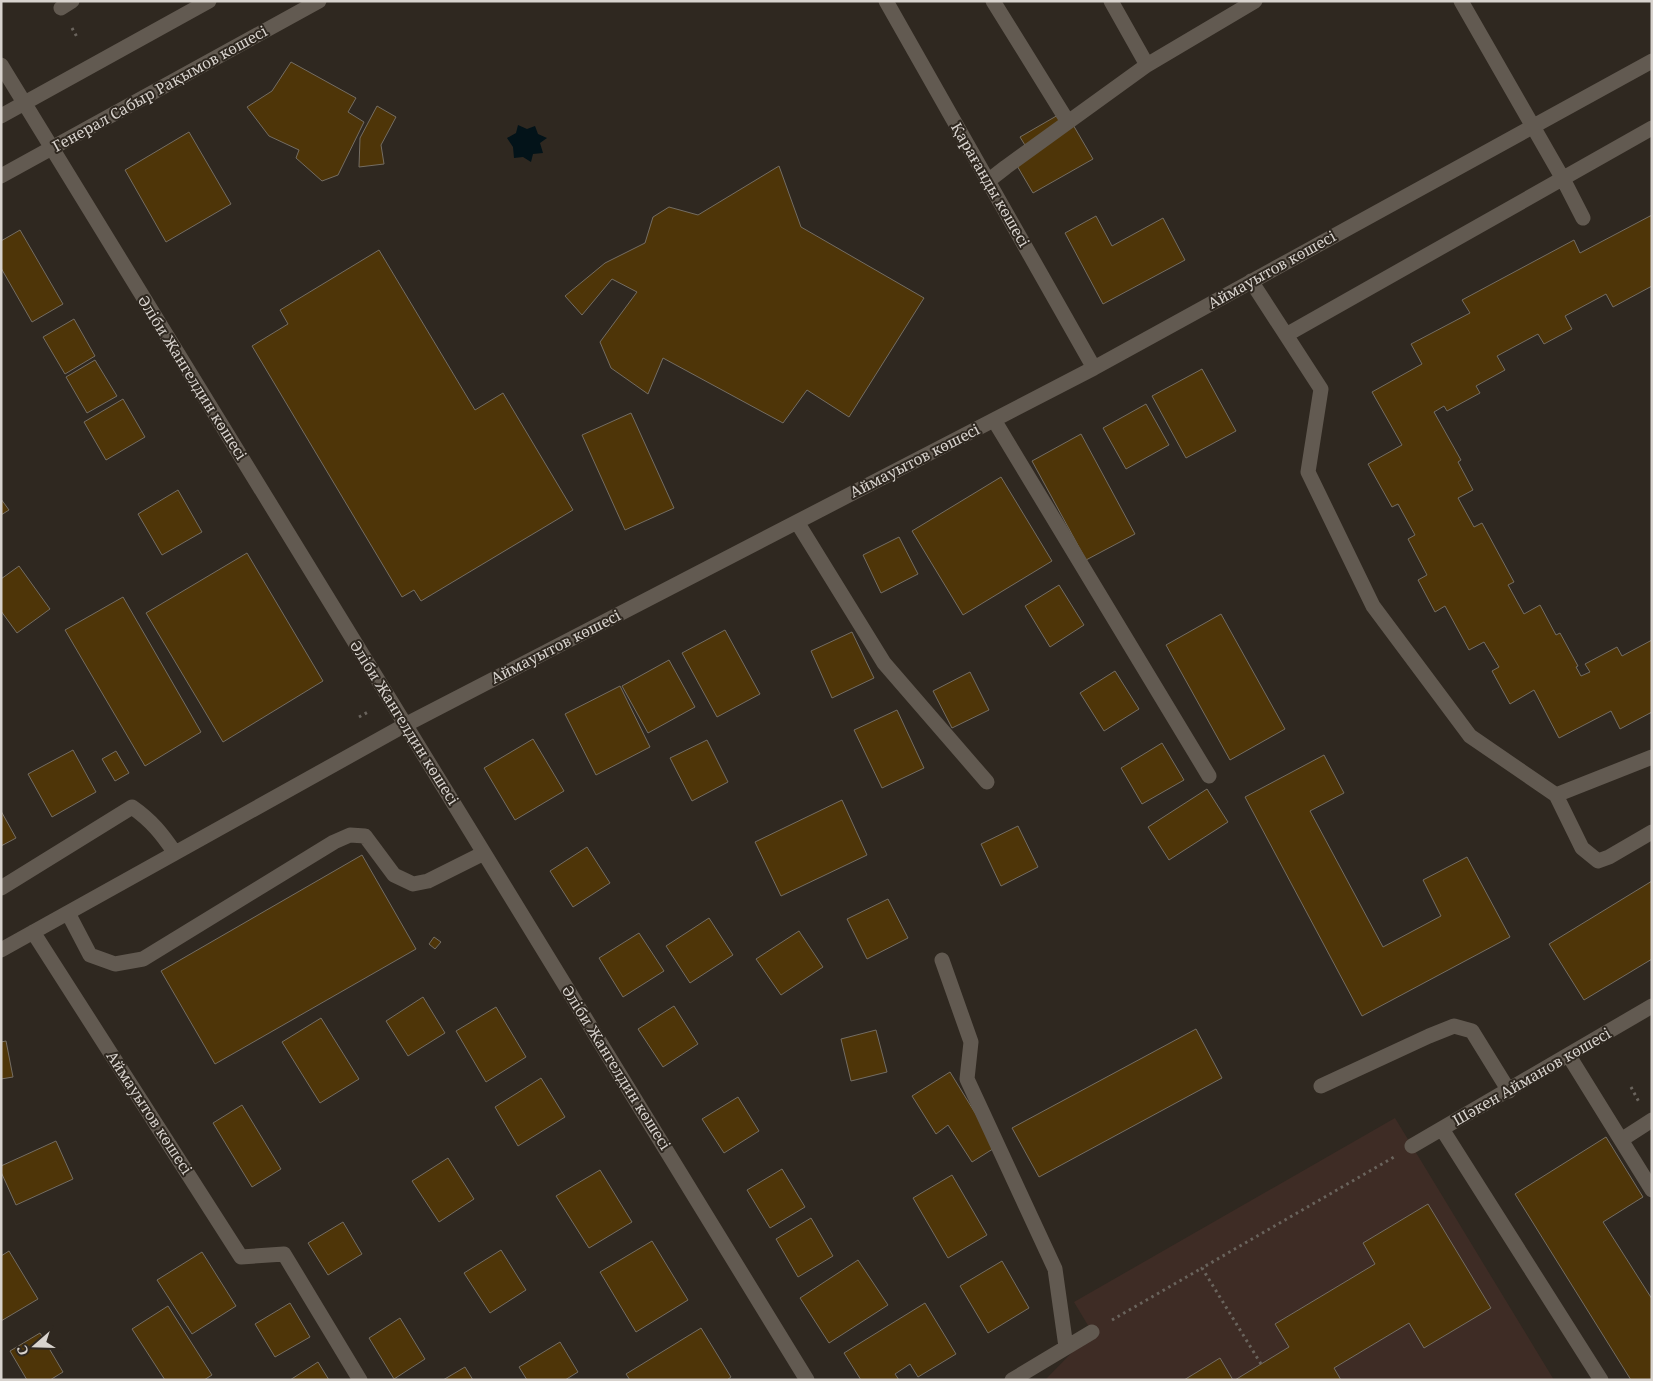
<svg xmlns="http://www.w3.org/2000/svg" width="1653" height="1381" font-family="'Noto Serif',serif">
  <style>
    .education { fill: #3e2c25 }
    .water { fill: #031319 }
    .building { fill: #4e3508; stroke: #746d63 }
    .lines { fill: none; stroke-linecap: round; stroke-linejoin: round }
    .path { stroke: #6a645d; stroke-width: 3; stroke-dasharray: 2.5 4; stroke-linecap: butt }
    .minor { stroke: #625a51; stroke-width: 15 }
    .labels { text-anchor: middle; stroke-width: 4; stroke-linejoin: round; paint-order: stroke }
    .street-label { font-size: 15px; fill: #d8d3ce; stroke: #2f2820 }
  </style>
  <rect width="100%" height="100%" fill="#2f2820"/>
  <path class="education" d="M1395,1118L1554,1380H1045L1092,1332L1074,1302Z"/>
  <path class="water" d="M518,125L527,129L535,126L538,134L547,138L540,143L543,153L533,154L531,162L523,157L514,158L513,147L507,138L516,133Z"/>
  <path class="building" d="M291,62L356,98L348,112L364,122L338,175L322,181L296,158L299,150L269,136L247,107L272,91Z
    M377,106L396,117L381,145L384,164L359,167L360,138Z
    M1065,111L1093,159L1033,193L1016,164L1031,155L1020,137Z
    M189,132L231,204L166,242L125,170Z
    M779,166L801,227L924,298L849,417L807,390L783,423L663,358L648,394L611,368L600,342L637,292L612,279L582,315L565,296L605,263L645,243L653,217L669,207L698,215Z
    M1652,215V286L1613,307L1606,294L1565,316L1572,329L1544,344L1538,334L1497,356L1505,370L1476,386L1480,393L1447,411L1444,406L1434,412L1461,460L1458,462L1473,490L1458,498L1474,527L1482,523L1514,582L1508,585L1524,614L1540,605L1556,635L1560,633L1578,666L1576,667L1581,676L1590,672L1585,664L1617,647L1622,656L1652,640V712L1620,729L1611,711L1559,738L1534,690L1510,704L1492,671L1499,667L1484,642L1469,650L1445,606L1435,612L1418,580L1427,575L1408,539L1415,535L1398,504L1392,507L1368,464L1402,445L1372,392L1422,364L1411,344L1470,313L1462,300L1574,240L1580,253Z
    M1096,216L1112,246L1163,218L1185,260L1103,304L1065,233Z
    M20,230L63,304L32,322L1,268V241Z
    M379,250L475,410L503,393L573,510L421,601L414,590L402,597L252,346L288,324L280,310Z
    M74,319L95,356L65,374L43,337Z
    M95,360L117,396L87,413L66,377Z
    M1202,369L1236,431L1186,458L1152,396Z
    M123,399L145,437L106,460L84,422Z
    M1146,404L1169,445L1126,469L1103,428Z
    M631,413L674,508L625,530L582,435Z
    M1081,434L1135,534L1086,560L1032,461Z
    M1001,477L1052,561L963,615L912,531Z
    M178,490L202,532L162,555L138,514Z
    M1,499L9,510L1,515Z
    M899,537L918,574L881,593L863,555Z
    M247,553L323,681L223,742L146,613Z
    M19,566L50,609L17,633L1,611V579Z
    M1059,585L1084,625L1050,647L1025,606Z
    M123,597L201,732L145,766L65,630Z
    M1221,614L1285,729L1230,760L1166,645Z
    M725,630L760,694L717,717L682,653Z
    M852,632L874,678L832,698L811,651Z
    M669,660L695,707L648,733L622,686Z
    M1115,671L1139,709L1104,731L1080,693Z
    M970,672L989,710L952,728L933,691Z
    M620,686L650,747L596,775L565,714Z
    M897,710L924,768L882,788L854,730Z
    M533,739L564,791L515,820L484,768Z
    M707,740L728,782L692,801L670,758Z
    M1162,743L1184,780L1142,804L1121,768Z
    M73,750L96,792L52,817L28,774Z
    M116,751L129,773L115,781L102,759Z
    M1324,755L1344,793L1310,811L1383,947L1441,916L1423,880L1467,857L1510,937L1362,1016L1245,797Z
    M1207,789L1228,822L1169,860L1148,827Z
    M842,800L867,855L781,896L755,842Z
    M1,811L16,838L1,846Z
    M1018,826L1038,867L1001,886L981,844Z
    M587,847L610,883L573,907L550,871Z
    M362,855L416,949L215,1064L161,971Z
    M1652,881V959L1584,1000L1549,944Z
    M888,899L908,938L867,959L847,919Z
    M709,918L733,955L690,983L666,946Z
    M799,931L823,967L781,995L756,959Z
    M639,933L664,971L623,997L599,958Z
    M434,937L441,942L435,949L429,944Z
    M423,997L445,1033L408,1056L386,1021Z
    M674,1006L698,1044L663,1067L638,1029Z
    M496,1007L526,1057L486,1082L456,1031Z
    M321,1018L359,1079L320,1103L282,1042Z
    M1196,1029L1222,1078L1039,1177L1012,1128Z
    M876,1030L887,1072L851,1081L841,1039Z
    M6,1041L13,1077L1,1079V1042Z
    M950,1072L996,1147L972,1162L948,1125L936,1134L912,1096Z
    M541,1078L565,1117L518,1146L495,1107Z
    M738,1097L759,1131L724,1153L702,1119Z
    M242,1105L281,1169L252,1187L213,1123Z
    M1606,1137L1643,1197L1603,1222L1652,1299V1380H1631L1515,1194Z
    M56,1141L73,1179L16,1205L1,1172V1166Z
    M448,1158L474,1199L439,1222L412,1181Z
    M782,1169L805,1207L770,1228L747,1190Z
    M600,1170L632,1222L589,1248L556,1196Z
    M952,1175L987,1235L948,1258L913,1198Z
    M1428,1204L1491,1308L1424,1348L1409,1323L1334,1368L1341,1380H1235L1289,1347L1275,1324L1375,1264L1363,1243Z
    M811,1218L833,1256L798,1277L776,1239Z
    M343,1222L362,1254L328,1275L308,1243Z
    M652,1241L688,1300L636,1332L600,1272Z
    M501,1250L526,1290L490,1313L464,1273Z
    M9,1251L38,1299L1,1321V1256Z
    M202,1252L236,1306L192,1334L157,1280Z
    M858,1260L888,1305L829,1343L800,1298Z
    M1002,1261L1029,1308L988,1333L960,1286Z
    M290,1303L310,1337L275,1357L255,1324Z
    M925,1303L956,1354L918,1377L910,1364L895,1374L899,1380H861L844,1353Z
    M168,1306L212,1375L204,1380H165L132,1329Z
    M400,1318L425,1359L394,1379L369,1338Z
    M701,1328L731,1377L727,1380H630L626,1374Z
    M40,1333L63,1372L50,1380H27L10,1351Z
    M560,1342L578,1372L565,1380H527L519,1367Z
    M1220,1358L1233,1380H1184Z
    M318,1362L329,1380H290Z
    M465,1367L473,1380H443Z"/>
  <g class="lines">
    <path class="path" d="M72,28L77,37
      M359,717L370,711
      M1631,1087L1639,1102
      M1112,1320L1202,1268
      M1261,1364L1202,1268L1394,1157"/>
    <path class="minor" d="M886,1L1094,368
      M993,1L1068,122
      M1111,1L1147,65L1255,1
      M1461,1L1563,179L1583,218
      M61,8L72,1
      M1,65L807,1380
      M1,116L209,1
      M1,176L319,1
      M988,181L1006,167L1147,65
      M1251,281L1321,389L1308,472L1373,606L1470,736L1556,795L1652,757
      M1286,335L1652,128
      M994,420L1209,776
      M797,522L884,663L987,782
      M1556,795L1582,848L1598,861L1609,857L1652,832
      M1,888L132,807C152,821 162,834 175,853
      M68,913L90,955L115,964L143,959L334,842L350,835L365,836L394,875L413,884L428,881L484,853
      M33,932L241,1257L284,1254L360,1380
      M1,950L405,725L1094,368L1652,61
      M942,960L971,1042L967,1079L1055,1269L1066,1347
      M1569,1056L1652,1190
      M1321,1086L1429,1036L1454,1026L1472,1031L1509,1091
      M1442,1129L1601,1380
      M1621,1140L1652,1120
      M1412,1146L1652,1006
      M1012,1380L1092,1332"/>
  </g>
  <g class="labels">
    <g class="street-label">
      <text transform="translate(160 89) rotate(-29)" y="5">Генерал Сабыр Рақымов көшесі</text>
      <text transform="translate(990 185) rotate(60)" y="5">Қарағанды көшесі</text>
      <text transform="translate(1272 270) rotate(-29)" y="5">Аймауытов көшесі</text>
      <text transform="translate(192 378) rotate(58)" y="5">Әліби Жангелдин көшесі</text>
      <text transform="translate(915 461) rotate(-27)" y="5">Аймауытов көшесі</text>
      <text transform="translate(556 647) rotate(-27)" y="5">Аймауытов көшесі</text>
      <text transform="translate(404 723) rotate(58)" y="5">Әліби Жангелдин көшесі</text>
      <text transform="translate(616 1068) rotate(58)" y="5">Әліби Жангелдин көшесі</text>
      <text transform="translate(1532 1077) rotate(-30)" y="5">Шәкен Айманов көшесі</text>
      <text transform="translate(149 1113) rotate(57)" y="5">Аймауытов көшесі</text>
    </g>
  </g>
  <rect width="1653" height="1381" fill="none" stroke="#d8d3ce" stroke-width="5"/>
  <g transform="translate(35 1346) rotate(250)" stroke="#2f2820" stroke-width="4" paint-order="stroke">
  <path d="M0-4L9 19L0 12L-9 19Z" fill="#d8d3ce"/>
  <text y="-8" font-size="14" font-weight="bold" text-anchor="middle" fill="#d8d3ce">С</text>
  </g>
</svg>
